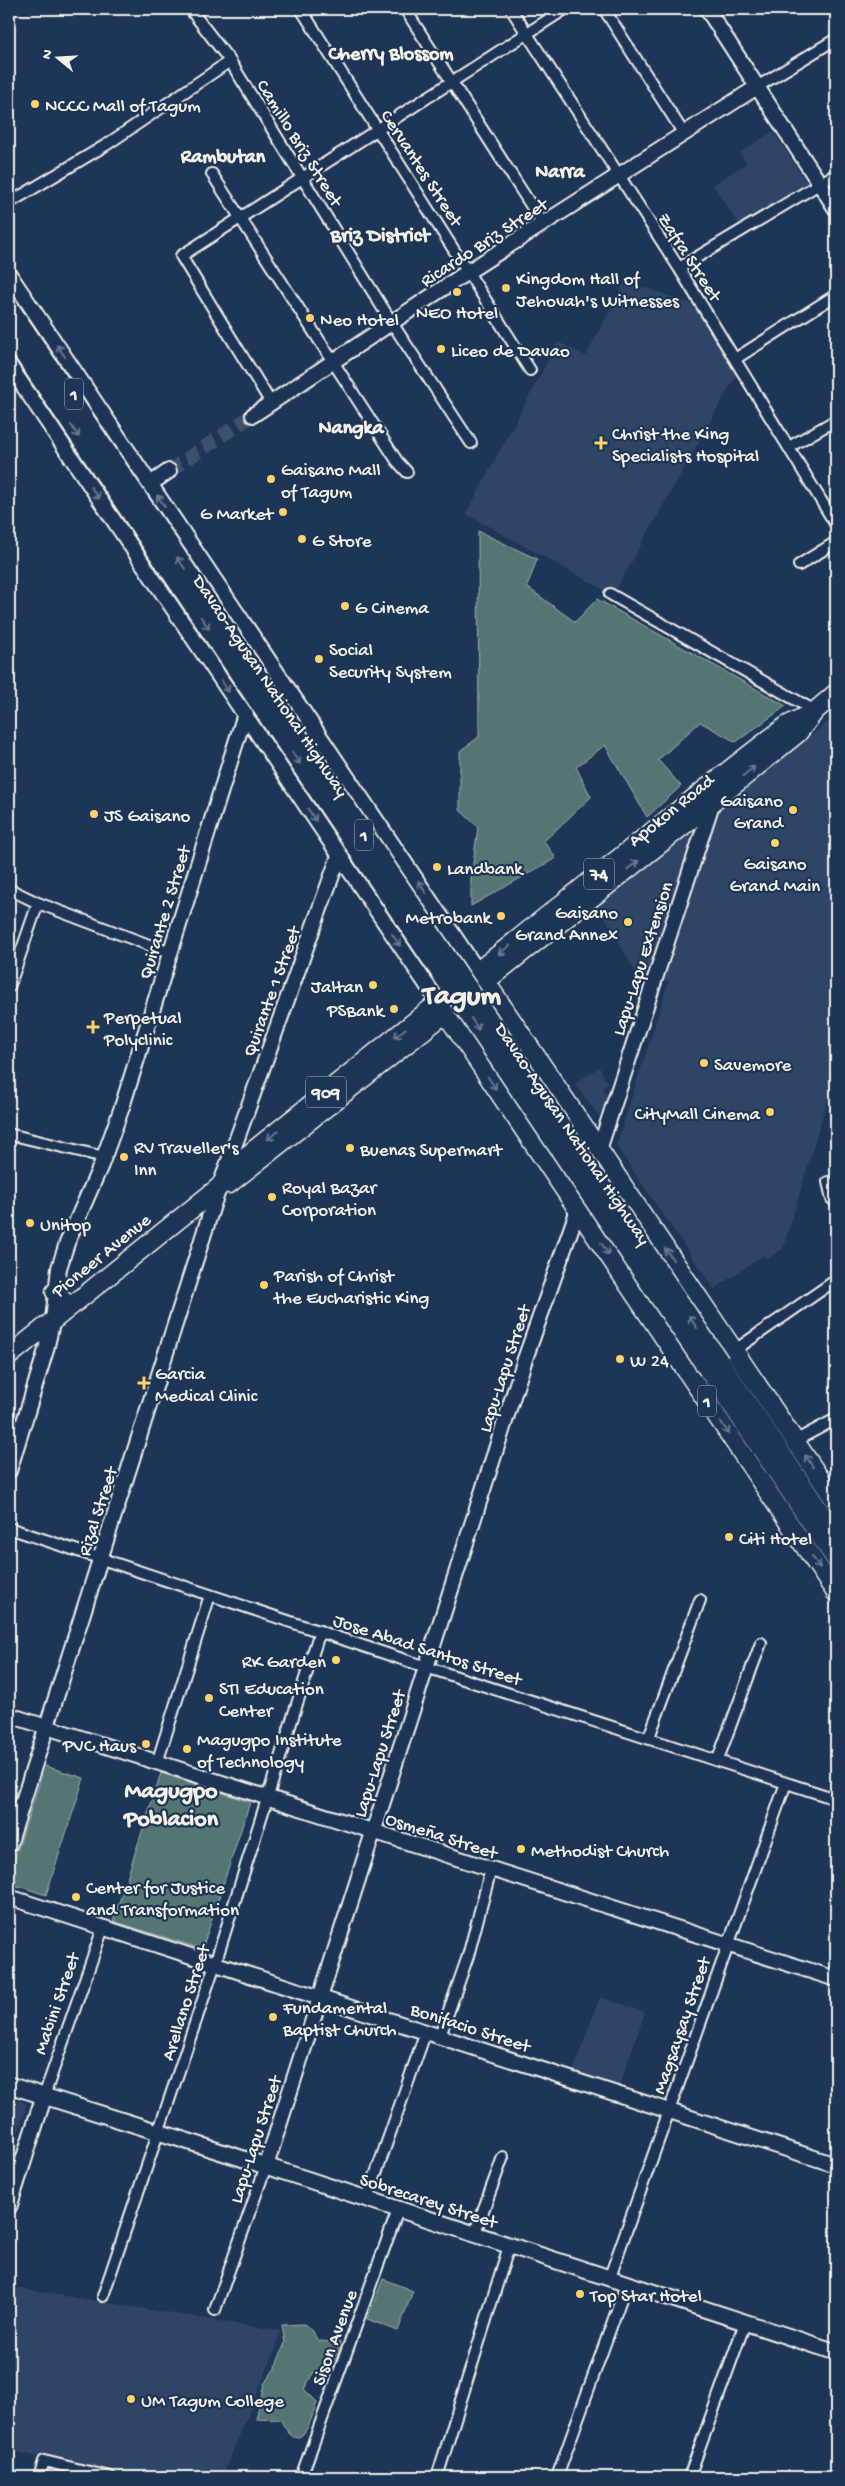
<svg xmlns="http://www.w3.org/2000/svg" width="845" height="2486" font-family="'Gochi Hand',sans-serif">
  <style>
    .built { fill: #2e4568 }
    .green { fill: #557473; stroke: #a4b2ae }
    .lines { fill: none; stroke-linecap: round; stroke-linejoin: round }
    .tertiary-tunnel { stroke: #3d516d; stroke-width: 14; stroke-dasharray: 14 7; stroke-linecap: butt }
    .minor-casing { stroke: #f4f1e8; stroke-width: 14 }
    .tertiary-casing { stroke: #f4f1e8; stroke-width: 18 }
    .secondary-casing { stroke: #f4f1e8; stroke-width: 19 }
    .trunk-casing { stroke: #f4f1e8; stroke-width: 21 }
    .minor { stroke: #1d3557; stroke-width: 10 }
    .tertiary { stroke: #1d3557; stroke-width: 14 }
    .secondary { stroke: #1d3557; stroke-width: 15 }
    .trunk { stroke: #1d3557; stroke-width: 18 }
    .trunk-bridge-casing { stroke: #f4f1e8; stroke-width: 21; stroke-linecap: butt }
    .trunk-bridge { stroke: #1d3557; stroke-width: 18 }
    .oneway { stroke: #68778a }
    .poi-dot { fill: #ffd166; stroke: #1d3557; stroke-width: 2 }
    .labels { text-anchor: middle; stroke-width: 4.5; stroke-linejoin: round; paint-order: stroke }
    .shield { fill: #1d3557; stroke: #b4b9bc; stroke-width: 1 }
    .shield-label { font-size: 18px; font-weight: bold; fill: #f4f1e8 }
    .poi-label { font-size: 19px; fill: #f4f1e8; stroke: #1d3557; text-anchor: start }
    .street-label { font-size: 19px; fill: #f4f1e8; stroke: #1d3557 }
    .neighbourhood-label { font-size: 20px; font-weight: bold; fill: #f4f1e8; stroke: #1d3557 }
    .quarter-label { font-size: 21px; font-weight: bold; fill: #f4f1e8; stroke: #1d3557 }
    .district-label { font-size: 24px; font-weight: bold; fill: #f4f1e8; stroke: #1d3557 }
    .town-label { font-size: 29px; font-weight: bold; fill: #f4f1e8; stroke: #1d3557 }
  </style>
  <rect width="100%" height="100%" fill="#1d3557"/>
  <filter id="ink" filterUnits="userSpaceOnUse"><feTurbulence type="fractalNoise" baseFrequency=".02" numOctaves="2"/><feDisplacementMap in="SourceGraphic" scale="10" xChannelSelector="R" yChannelSelector="G"/><feConvolveMatrix kernelMatrix="1 2 1 2 8 2 1 2 1" color-interpolation-filters="sRGB"/></filter>
  <g filter="url(#ink)">
    <path class="built" d="M773,131L807,183L739,225L713,185L747,163L740,153Z
      M625,281L695,305L738,372L613,595L466,514L558,342L586,356Z
      M829,721L836,732V1071L783,1249L767,1260L764,1255L714,1289L616,1146L669,981H640L598,904Z
      M599,1067L608,1083L602,1088L608,1098L599,1116L575,1084Z
      M600,1997L645,2012L620,2085L573,2071Z
      M9,2096L27,2104L9,2165Z
      M9,2287L280,2331L276,2348L222,2477H126L9,2450Z"/>
    <path class="green" d="M478,531L537,559L527,587L575,622L597,599L786,706L736,742L700,722L658,760L681,786L647,817L605,745L576,767L591,797L544,841L556,858L471,906V878L478,827L460,810V751L479,737Z
      M45,1766L84,1778L46,1895L9,1883V1876Z
      M161,1773L250,1802L202,1949L113,1921Z
      M383,2279L413,2291L398,2331L367,2319Z
      M304,2324L313,2331L317,2341L340,2342C338,2363 336,2371 313,2373L304,2389L317,2402C310,2424 299,2459 281,2420L256,2419L264,2384L275,2368L285,2343L282,2325Z"/>
    <g class="lines">
      <path class="tertiary-tunnel" d="M169,471L253,415"/>
      <defs>
        <path id="minor" d="M190,9L230,61L392,323L471,443
          M301,9L530,370
          M405,9L543,224
          M511,9L679,268L836,525
          M604,9L684,134
          M757,87L836,39
          M212,174L397,461L407,472
          M9,203L106,145L230,61
          M679,268L836,174
          M735,359L836,295
          M271,403L181,256L565,9
          M789,447L836,420
          M799,565L836,542
          M610,594L815,711
          M9,889L38,903L170,953
          M9,987L38,903
          M9,1134L104,1157
          M828,1182L832,1199L836,1202
          M735,1350L836,1280
          M795,1441L836,1419
          M9,1528L426,1667L836,1799
          M649,1737L700,1600
          M718,1759L761,1643
          M157,1763L210,1595
          M440,2036L468,1956L491,1869
          M44,2096L103,1928
          M367,2199L426,2031
          M474,2235L503,2157
          M609,2279L786,1783
          M103,2296L215,1964L320,1631
          M215,2310L266,2166
          M39,2477L44,2461L110,2477
          M301,2477L398,2210
          M437,2477L509,2246
          M557,2477L626,2285
          M689,2477L745,2323"/>
        <path id="tertiary" d="M707,9L836,209
          M9,274L483,979
          M9,365L443,1009
          M253,415L469,271L757,87
          M143,489L169,471
          M597,1156L713,801
          M9,1471L46,1350L53,1319L59,1268L67,1243L101,1165L122,1107L244,717L257,687
          M9,1715L836,1979
          M9,1845L214,1202L339,856L348,845L379,824
          M9,1897L836,2165
          M266,2166L525,1359L588,1181"/>
        <path id="secondary" d="M9,2085L266,2166L836,2352
          M9,2206L44,2096"/>
        <path id="trunk" d="M476,980L486,982L836,1502
          M447,1003L446,1014L836,1593
          M229,1184L712,803L798,733L815,711L836,693
          M55,1292L69,1306
          M9,1356L219,1187L240,1161L255,1149L733,767L786,726L815,711
          M720,1362L836,1535
          M708,1370L836,1560"/>
      </defs>
      <use href="#minor" class="minor-casing"/>
      <use href="#tertiary" class="tertiary-casing"/>
      <use href="#secondary" class="secondary-casing"/>
      <use href="#trunk" class="trunk-casing"/>
      <use href="#minor" class="minor"/>
      <use href="#tertiary" class="tertiary"/>
      <use href="#secondary" class="secondary"/>
      <use href="#trunk" class="trunk"/>
      <defs>
        <path id="trunk-bridge" d="M9,307L720,1362
          M9,332L708,1370"/>
      </defs>
      <use href="#trunk-bridge" class="trunk-bridge-casing"/>
      <use href="#trunk-bridge" class="trunk-bridge"/>
    </g>
    <defs><path id="oneway-shaft" d="M-6 0H5M1.5-3L5.5 0L1.5 3" fill="none" stroke-width="1.6" stroke-linecap="round" stroke-linejoin="round" transform="scale(1.25)"/></defs>
    <g class="oneway">
      <use href="#oneway-shaft" transform="translate(61 351) rotate(-124)"/>
      <use href="#oneway-shaft" transform="translate(75 431) rotate(56)"/>
      <use href="#oneway-shaft" transform="translate(95 493) rotate(56)"/>
      <use href="#oneway-shaft" transform="translate(161 501) rotate(-124)"/>
      <use href="#oneway-shaft" transform="translate(181 563) rotate(-124)"/>
      <use href="#oneway-shaft" transform="translate(205 623) rotate(56)"/>
      <use href="#oneway-shaft" transform="translate(225 686) rotate(57)"/>
      <use href="#oneway-shaft" transform="translate(296 758) rotate(56)"/>
      <use href="#oneway-shaft" transform="translate(749 771) rotate(-39)"/>
      <use href="#oneway-shaft" transform="translate(312 815) rotate(56)"/>
      <use href="#oneway-shaft" transform="translate(633 865) rotate(-38)"/>
      <use href="#oneway-shaft" transform="translate(422 887) rotate(-124)"/>
      <use href="#oneway-shaft" transform="translate(396 940) rotate(56)"/>
      <use href="#oneway-shaft" transform="translate(504 950) rotate(141)"/>
      <use href="#oneway-shaft" transform="translate(475 1024) rotate(56)"/>
      <use href="#oneway-shaft" transform="translate(400 1033) rotate(141)"/>
      <use href="#oneway-shaft" transform="translate(492 1083) rotate(56)"/>
      <use href="#oneway-shaft" transform="translate(273 1135) rotate(141)"/>
      <use href="#oneway-shaft" transform="translate(605 1249) rotate(56)"/>
      <use href="#oneway-shaft" transform="translate(669 1254) rotate(-124)"/>
      <use href="#oneway-shaft" transform="translate(693 1322) rotate(-124)"/>
      <use href="#oneway-shaft" transform="translate(725 1428) rotate(56)"/>
      <use href="#oneway-shaft" transform="translate(809 1461) rotate(-124)"/>
      <use href="#oneway-shaft" transform="translate(816 1562) rotate(56)"/>
    </g>
  </g>
  <g class="poi-dot">
    <circle cx="35" cy="104" r="5"/>
    <circle cx="506" cy="288" r="5"/>
    <circle cx="457" cy="292" r="5"/>
    <circle cx="310" cy="318" r="5"/>
    <circle cx="441" cy="349" r="5"/>
    <path d="M598.5 435.5h5v5h5v5h-5v5h-5v-5h-5v-5h5z"/>
    <circle cx="271" cy="479" r="5"/>
    <circle cx="283" cy="512" r="5"/>
    <circle cx="302" cy="539" r="5"/>
    <circle cx="345" cy="606" r="5"/>
    <circle cx="319" cy="659" r="5"/>
    <circle cx="793" cy="810" r="5"/>
    <circle cx="94" cy="814" r="5"/>
    <circle cx="775" cy="843" r="5"/>
    <circle cx="437" cy="867" r="5"/>
    <circle cx="501" cy="916" r="5"/>
    <circle cx="628" cy="922" r="5"/>
    <circle cx="373" cy="985" r="5"/>
    <circle cx="394" cy="1009" r="5"/>
    <path d="M90.5 1019.5h5v5h5v5h-5v5h-5v-5h-5v-5h5z"/>
    <circle cx="704" cy="1063" r="5"/>
    <circle cx="770" cy="1112" r="5"/>
    <circle cx="350" cy="1148" r="5"/>
    <circle cx="124" cy="1157" r="5"/>
    <circle cx="272" cy="1197" r="5"/>
    <circle cx="30" cy="1223" r="5"/>
    <circle cx="264" cy="1285" r="5"/>
    <circle cx="620" cy="1359" r="5"/>
    <path d="M141.5 1375.5h5v5h5v5h-5v5h-5v-5h-5v-5h5z"/>
    <circle cx="729" cy="1537" r="5"/>
    <circle cx="336" cy="1660" r="5"/>
    <circle cx="209" cy="1698" r="5"/>
    <circle cx="146" cy="1744" r="5"/>
    <circle cx="187" cy="1749" r="5"/>
    <circle cx="521" cy="1849" r="5"/>
    <circle cx="76" cy="1897" r="5"/>
    <circle cx="273" cy="2017" r="5"/>
    <circle cx="580" cy="2294" r="5"/>
    <circle cx="131" cy="2399" r="5"/>
  </g>
  <g class="labels">
    <g class="shield">
      <rect x="65" y="378.5" width="18" height="31" rx="4"/>
      <rect x="355" y="819.5" width="18" height="31" rx="4"/>
      <rect x="584" y="858.5" width="30" height="31" rx="4"/>
      <rect x="306" y="1076.5" width="40" height="31" rx="4"/>
      <rect x="698" y="1385.5" width="18" height="31" rx="4"/>
    </g>
    <g class="shield-label">
      <text x="74" y="400">1</text>
      <text x="364" y="841">1</text>
      <text x="599" y="880">74</text>
      <text x="326" y="1098">909</text>
      <text x="707" y="1407">1</text>
    </g>
    <g class="poi-label">
      <text x="45" y="111">NCCC Mall of Tagum</text>
      <text x="516" y="284">Kingdom Hall of<tspan x="516" dy="22">Jehovah's Witnesses</tspan></text>
      <text x="457" y="318" text-anchor="middle">NEO Hotel</text>
      <text x="320" y="325">Neo Hotel</text>
      <text x="451" y="356">Liceo de Davao</text>
      <text x="612" y="439">Christ the King<tspan x="612" dy="22">Specialists Hospital</tspan></text>
      <text x="281" y="475">Gaisano Mall<tspan x="281" dy="22">of Tagum</tspan></text>
      <text x="273" y="519" text-anchor="end">G Market</text>
      <text x="312" y="546">G Store</text>
      <text x="355" y="613">G Cinema</text>
      <text x="329" y="655">Social<tspan x="329" dy="22">Security System</tspan></text>
      <text x="783" y="806" text-anchor="end">Gaisano<tspan x="783" dy="22">Grand</tspan></text>
      <text x="104" y="821">JS Gaisano</text>
      <text x="775" y="869" text-anchor="middle">Gaisano<tspan x="775" dy="22">Grand Main</tspan></text>
      <text x="447" y="874">Landbank</text>
      <text x="618" y="918" text-anchor="end">Gaisano<tspan x="618" dy="22">Grand Annex</tspan></text>
      <text x="491" y="923" text-anchor="end">Metrobank</text>
      <text x="363" y="992" text-anchor="end">Jaltan</text>
      <text x="384" y="1016" text-anchor="end">PSBank</text>
      <text x="104" y="1023">Perpetual<tspan x="104" dy="22">Polyclinic</tspan></text>
      <text x="714" y="1070">Savemore</text>
      <text x="760" y="1119" text-anchor="end">CityMall Cinema</text>
      <text x="134" y="1153">RV Traveller's<tspan x="134" dy="22">Inn</tspan></text>
      <text x="360" y="1155">Buenas Supermart</text>
      <text x="282" y="1193">Royal Bazar<tspan x="282" dy="22">Corporation</tspan></text>
      <text x="40" y="1230">Unitop</text>
      <text x="274" y="1281">Parish of Christ<tspan x="274" dy="22">the Eucharistic King</tspan></text>
      <text x="630" y="1366">W 24</text>
      <text x="155" y="1379">Garcia<tspan x="155" dy="22">Medical Clinic</tspan></text>
      <text x="739" y="1544">Citi Hotel</text>
      <text x="326" y="1667" text-anchor="end">RK Garden</text>
      <text x="219" y="1694">STI Education<tspan x="219" dy="22">Center</tspan></text>
      <text x="197" y="1745">Magugpo Institute<tspan x="197" dy="22">of Technology</tspan></text>
      <text x="136" y="1751" text-anchor="end">PVC Haus</text>
      <text x="531" y="1856">Methodist Church</text>
      <text x="86" y="1893">Center for Justice<tspan x="86" dy="22">and Transformation</tspan></text>
      <text x="283" y="2013">Fundamental<tspan x="283" dy="22">Baptist Church</tspan></text>
      <text x="590" y="2301">Top Star Hotel</text>
      <text x="141" y="2406">UM Tagum College</text>
    </g>
    <g class="street-label">
      <text transform="translate(301 142) rotate(58)" y="7">Camillo Briz Street</text>
      <text transform="translate(423 167) rotate(57)" y="7">Cervantes Street</text>
      <text transform="translate(483 241) rotate(-33)" y="7">Ricardo Briz Street</text>
      <text transform="translate(691 256) rotate(57)" y="7">Zafra Street</text>
      <text transform="translate(272 685) rotate(56)" y="7">Davao-Agusan National Highway</text>
      <text transform="translate(670 809) rotate(-39)" y="7">Apokon Road</text>
      <text transform="translate(163 912) rotate(-73)" y="7">Quirante 2 Street</text>
      <text transform="translate(641 958) rotate(-72)" y="7">Lapu-Lapu Extension</text>
      <text transform="translate(270 991) rotate(-70)" y="7">Quirante 1 Street</text>
      <text transform="translate(574 1133) rotate(56)" y="7">Davao-Agusan National Highway</text>
      <text transform="translate(100 1254) rotate(-39)" y="7">Pioneer Avenue</text>
      <text transform="translate(503 1368) rotate(-72)" y="7">Lapu-Lapu Street</text>
      <text transform="translate(96 1511) rotate(-72)" y="7">Rizal Street</text>
      <text transform="translate(428 1648) rotate(18)" y="7">Jose Abad Santos Street</text>
      <text transform="translate(378 1753) rotate(-72)" y="7">Lapu-Lapu Street</text>
      <text transform="translate(442 1834) rotate(18)" y="7">Osmeña Street</text>
      <text transform="translate(184 2002) rotate(-72)" y="7">Arellano Street</text>
      <text transform="translate(55 2003) rotate(-71)" y="7">Mabini Street</text>
      <text transform="translate(680 2025) rotate(-71)" y="7">Magsaysay Street</text>
      <text transform="translate(471 2026) rotate(18)" y="7">Bonifacio Street</text>
      <text transform="translate(254 2139) rotate(-72)" y="7">Lapu-Lapu Street</text>
      <text transform="translate(429 2199) rotate(18)" y="7">Sobrecarey Street</text>
      <text transform="translate(333 2337) rotate(-70)" y="7">Sison Avenue</text>
    </g>
    <g class="neighbourhood-label">
      <text x="391" y="59">Cherry Blossom</text>
      <text x="223" y="162">Rambutan</text>
      <text x="560" y="177">Narra</text>
      <text x="351" y="433">Nangka</text>
    </g>
    <g class="quarter-label">
      <text x="380" y="241">Briz District</text>
    </g>
    <g class="district-label">
      <text x="171" y="1797">Magugpo<tspan x="171" dy="28">Poblacion</tspan></text>
    </g>
    <g class="town-label">
      <text x="462" y="1003">Tagum</text>
    </g>
  </g>
  <rect width="845" height="2486" fill="none" stroke="#1d3557" stroke-width="30"/>
  <rect x="15" y="15" width="815" height="2456" fill="none" stroke="#f4f1e8" stroke-width="2" filter="url(#ink)"/>
  <g transform="translate(58 58) rotate(288)" stroke="#1d3557" stroke-width="4" paint-order="stroke">
  <path d="M0-4L9 19L0 12L-9 19Z" fill="#f4f1e8"/>
  <text y="-8" font-size="14" font-weight="bold" text-anchor="middle" fill="#f4f1e8">N</text>
  </g>
</svg>
